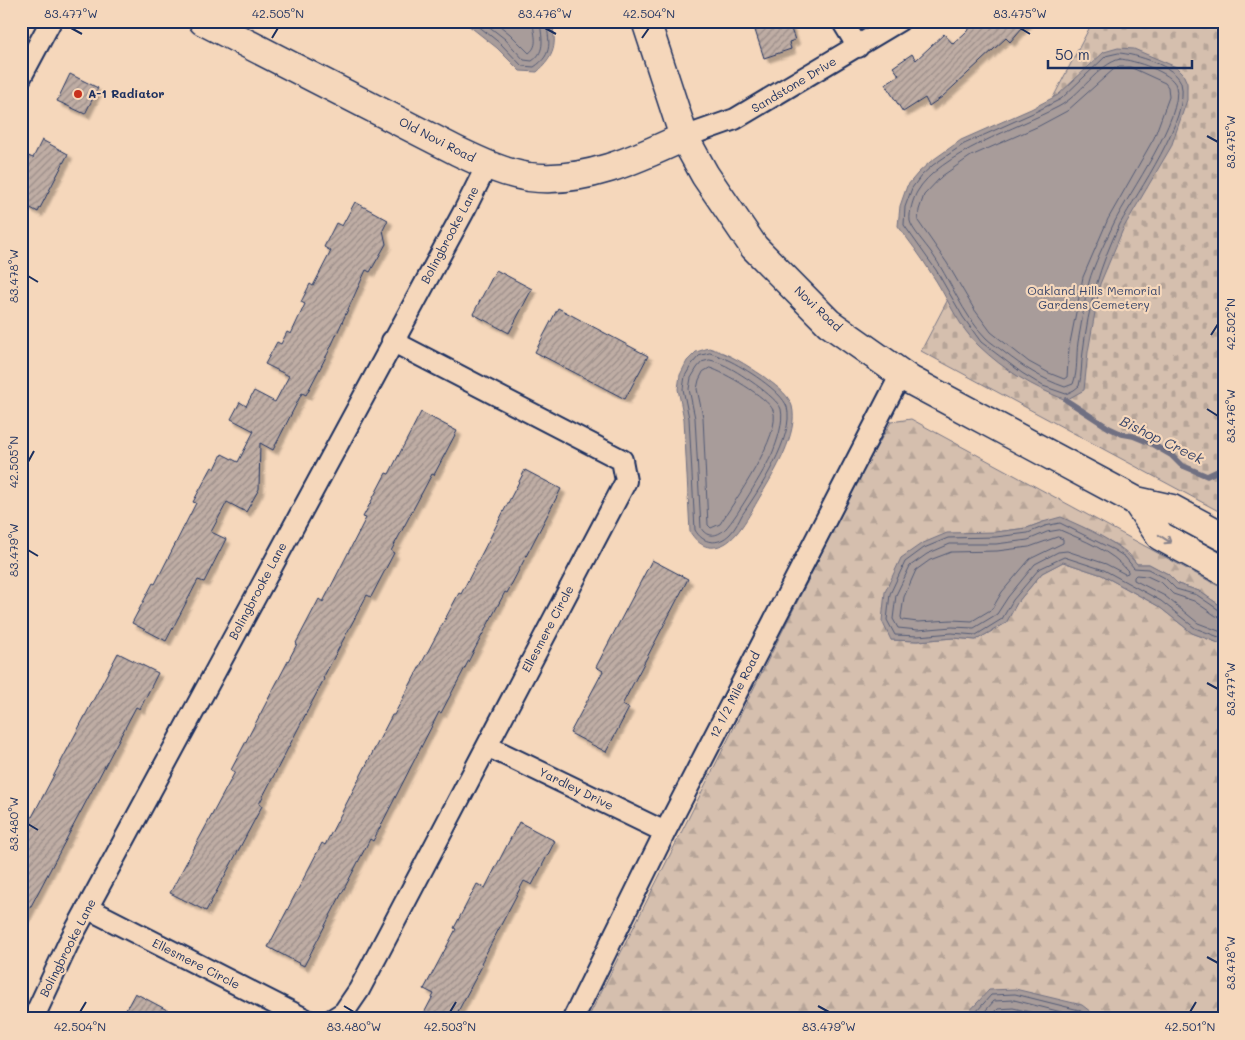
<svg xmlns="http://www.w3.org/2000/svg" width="1245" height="1040" font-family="Mali,sans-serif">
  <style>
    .forest { fill: url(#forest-firs); stroke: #787786 }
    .cemetery { fill: url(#cemetery-stones); stroke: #787786 }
    .water { fill: #a89c9a; stroke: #707082 }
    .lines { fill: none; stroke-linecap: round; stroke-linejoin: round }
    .shore { stroke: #535b76; stroke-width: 1 }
    .stream { stroke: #707082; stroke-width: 5.5 }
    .building { fill: url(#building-hatch); stroke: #1b2f5e; filter: url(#shadow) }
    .street-casing { stroke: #1b2f5e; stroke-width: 24 }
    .secondary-casing { stroke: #1b2f5e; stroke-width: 31 }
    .street { stroke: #f5d7bb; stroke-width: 20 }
    .secondary { stroke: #f5d7bb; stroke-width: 28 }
    .oneway { stroke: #88838c }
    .ticks { fill: none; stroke: #1b2f5e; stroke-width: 2 }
    .poi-dot { fill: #c8321e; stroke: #f5d7bb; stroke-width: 2 }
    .labels { text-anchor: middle; stroke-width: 4.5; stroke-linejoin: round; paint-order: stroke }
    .street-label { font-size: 12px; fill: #1b2f5e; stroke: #f5d7bb }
    .poi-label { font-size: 12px; font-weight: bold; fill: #1b2f5e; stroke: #f5d7bb; text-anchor: start }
    .park-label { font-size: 12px; fill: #37456a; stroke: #f5d7bb }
    .water-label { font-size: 14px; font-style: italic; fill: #37456a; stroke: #f5d7bb }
    .neatline { fill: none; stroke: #1b2f5e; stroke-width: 2 }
    .ticks-label { font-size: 12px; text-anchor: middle; fill: #1b2f5e }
  </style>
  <defs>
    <pattern id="forest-firs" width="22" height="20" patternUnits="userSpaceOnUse" patternTransform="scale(1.25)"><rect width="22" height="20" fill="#d5bfae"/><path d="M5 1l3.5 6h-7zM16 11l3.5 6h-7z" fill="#b6a498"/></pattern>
    <pattern id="cemetery-stones" width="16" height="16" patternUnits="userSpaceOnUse" patternTransform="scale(1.25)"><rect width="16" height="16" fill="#d5bfae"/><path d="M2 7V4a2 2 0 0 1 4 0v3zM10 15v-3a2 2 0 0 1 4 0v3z" fill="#b6a498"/></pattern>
    <pattern id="building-hatch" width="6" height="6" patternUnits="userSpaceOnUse" patternTransform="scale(1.25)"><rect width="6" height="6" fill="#bfada4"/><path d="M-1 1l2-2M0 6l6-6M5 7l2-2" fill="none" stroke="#9a8d89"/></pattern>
    <filter id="shadow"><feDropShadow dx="4.5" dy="4.5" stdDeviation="1" flood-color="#0004"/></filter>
  </defs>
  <rect width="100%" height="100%" fill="#f5d7bb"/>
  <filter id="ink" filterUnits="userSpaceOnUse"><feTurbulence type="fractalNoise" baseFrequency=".02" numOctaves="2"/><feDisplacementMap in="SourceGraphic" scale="10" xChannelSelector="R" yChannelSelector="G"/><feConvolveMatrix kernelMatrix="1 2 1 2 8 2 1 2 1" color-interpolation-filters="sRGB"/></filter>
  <g filter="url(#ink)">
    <path class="forest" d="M911,419L1224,589V608L1199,591L1178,584L1168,574L1149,564H1137L1129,554L1117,545L1082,527L1043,522L1027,528L996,532L891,640L918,641L953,638L976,640L1006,623L1017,603L1042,573L1063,562L1102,575L1158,606L1192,633L1224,645V1019H1100L966,1015L965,1019H593L589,1016L864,469L891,422Z"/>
    <path class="cemetery" d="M1093,21H1224V514L921,351Z"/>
    <path class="water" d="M463,21H551C558,44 554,57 537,72L520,71L497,48Z
      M1118,48L1134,49L1176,67L1183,74L1187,83V100L1171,147L1124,227L1100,284L1088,352L1084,390L1066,400C1033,387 1005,371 979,346C958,327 947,296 931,273C921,256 909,241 898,226L900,206L907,186L918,173L930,162L961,140L1031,109L1058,95L1104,52Z
      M709,348C730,354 745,364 763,376C773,384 788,393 792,406C799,433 774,473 761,495C752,510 738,539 722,545C707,551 698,544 690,532L684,419L678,389L680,375L687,361L696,352Z
      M1061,517C1087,529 1118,541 1137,564H1149L1168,574L1178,584L1199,591L1224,608V645L1192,633L1158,606L1102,575L1063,562L1042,573L1017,603L1006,623L976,640L953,638L918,641L891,640L882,621L885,592L901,558L921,544L947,533L996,532L1027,528L1043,522Z
      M1015,989L1082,1005L1100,1019H965L966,1015L989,990Z"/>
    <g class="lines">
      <path class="shore" d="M472,21L501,44L522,66L534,67C554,54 549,41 546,21
        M482,21L505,39L524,60L532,61C547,51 541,36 540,21
        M494,21L510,34L529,53C540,45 533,33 533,21
        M1119,53C1135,54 1176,66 1181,83C1191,117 1137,193 1120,224C1100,264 1088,307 1083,352C1081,363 1082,375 1079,386L1074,390L1066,394L1043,386L1022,373L981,342L963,317L936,270L904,225L905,207L912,188L921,176L933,165L964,144L1033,113L1061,99L1106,56Z
        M1120,59C1133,60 1172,72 1176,86C1184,117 1129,193 1114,223C1107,238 1093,266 1089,282C1084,302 1082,322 1078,342C1076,356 1078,371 1073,384L1065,387C1042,379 1023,367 1004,352C998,347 991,343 986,338C962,314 950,279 931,252C926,245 911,228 910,221C909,212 913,199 917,192C938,154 1020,127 1058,107C1080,96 1098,64 1120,59Z
        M1120,67H1130L1165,83L1168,87L1169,97L1154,138L1108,219L1083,277L1069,348L1067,377L1064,379L1049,373L1029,362L991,332L974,309L947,263L918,221L919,210L924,195L942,176L971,156L1039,126L1067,111L1114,69Z
        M710,353C716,355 722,357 728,360C743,367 782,391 787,407C795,436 758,492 742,515C739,521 735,529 730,534C718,546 703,544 695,530L689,418L683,389L685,376L692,364L699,356Z
        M710,360C715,361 720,363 724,365C736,370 777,397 781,409C784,422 777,442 772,454C766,467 733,524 723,531C715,537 706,537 701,528L695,418L689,389L691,378L697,368L702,362Z
        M710,368C724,372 767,397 773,410C783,433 733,504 720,524L711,528L708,525L703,417L697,389L699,380L703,372Z
        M1060,530C1083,540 1112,551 1128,571V573L1125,574L1106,564L1067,551L1058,552L1035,564L1008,597L997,614L974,628L952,627L918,630L898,628L893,619L896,595L910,566L927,554L950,544H996L1028,540L1047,532Z
        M1058,537L1063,539V543L1030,559L1002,592L992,609L972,621L952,620L918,622L902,620L901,617L904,597L916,570L930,560L951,552L997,551L1029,547Z
        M1224,611L1219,610L1197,595L1176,589L1165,578L1148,569L1134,568L1125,557L1114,550L1060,523L1045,526L1028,533L996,537L948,538L924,548L905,562L890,594L887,620L895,635L918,636L952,633L976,635L1002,619L1013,600L1039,569L1064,557L1104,570L1161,601L1195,628L1224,639
        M1224,618L1216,616L1194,601L1173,594L1162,583L1147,576L1136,575L1134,577V580L1165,596L1198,623L1224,633
        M970,1019L991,995L1015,994L1079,1010L1093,1019
        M978,1019L994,1001L1014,1000L1077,1016L1082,1019
        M988,1019L998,1009L1013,1008L1059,1019"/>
      <path class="stream" d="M1066,400L1109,428L1122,434L1133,436L1150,443L1171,455L1181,465L1207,476L1224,468"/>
    </g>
    <path class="building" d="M752,21H788L795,40L789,42L791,49L764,58Z
      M978,21H1028L1010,42L1006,38L942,97L929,106L925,98L903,112L885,84L899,75L893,67L912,54L916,60L944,34L953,44Z
      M70,74L98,88L85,114L57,101Z
      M42,140L68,154L38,212L21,203V198L31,180L21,175V164L26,155L33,158Z
      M355,202L388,220L383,230L386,244L370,272L366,270L328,353L306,395L302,393L273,450L260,443L259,489L246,512L227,502L211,532L226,539L204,582L198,580L166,641L132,623L153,583L155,584L196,503L193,502L212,467L215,469L222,454L238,462L254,431L231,419L240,402L246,406L254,391L275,402L289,376L265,364L277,342L281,344L287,332L291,334L305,304L301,302L310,284L313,286L331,251L324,247L336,223L342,226Z
      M496,270L532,289L509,333L473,314Z
      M558,308L648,356L625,399L535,352Z
      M421,412L457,431L434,475L432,474L391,551L394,553L371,597L367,595L323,678L324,679L259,804L262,806L206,911L170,893L235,772L231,770L297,644L296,643L319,599L323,602L366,518L363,517L386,473L389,474Z
      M525,470L561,489L507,593L505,592L441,713L439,712L373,841L370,839L304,966L268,947L322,843L325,845L392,715H394L459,593L461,594Z
      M652,560L688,579L622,705L629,708L606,752L570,733L603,671L596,667Z
      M118,653L158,673L140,709L136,707L21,925V838Z
      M519,822L555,841L532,885L524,881L481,963L483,964L454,1019H421L434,994L424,989L456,929L454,928L477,884L485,888Z
      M135,993L184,1019H121Z"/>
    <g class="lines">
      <defs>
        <path id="street" d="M842,21L858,47
          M21,77L51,21
          M684,137L735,119L899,21
          M487,746L665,832
          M87,908L305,1019
          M33,1019L68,944L464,211L487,165
          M333,1019L344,1012L359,990L626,481L622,460L392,341
          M573,1019L665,832L901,374"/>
        <path id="secondary" d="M203,21L457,151C480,162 503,173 529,177C583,184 637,159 684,137
          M646,21L684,137L705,175L754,247L829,323L910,380L1136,501L1172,509L1224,537
          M1136,501L1160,536L1224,571"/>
      </defs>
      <use href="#street" class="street-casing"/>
      <use href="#secondary" class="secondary-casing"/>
      <use href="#street" class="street"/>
      <use href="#secondary" class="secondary"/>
    </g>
    <defs><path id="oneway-shaft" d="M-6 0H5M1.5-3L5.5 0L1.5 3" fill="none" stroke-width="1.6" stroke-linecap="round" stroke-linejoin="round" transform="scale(1.25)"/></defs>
    <use class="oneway" href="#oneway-shaft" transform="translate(1165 539) rotate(33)"/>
  </g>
  <path class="ticks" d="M71,28L82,34M545,28L556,34M1020,28L1030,34M272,38L278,28M642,38L649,28M1207,136L1218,142M28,276L38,282M1211,335L1218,324M1207,409L1218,416M28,462L34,451M28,550L38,556M1207,683L1218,689M28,824L38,830M1207,957L1218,963M344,1006L354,1012M818,1006L829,1012M80,1012L86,1002M450,1012L456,1002M1190,1012L1196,1002"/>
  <circle class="poi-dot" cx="78" cy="94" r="5"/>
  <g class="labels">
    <g class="street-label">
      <text transform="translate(794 85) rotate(-31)" y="4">Sandstone Drive</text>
      <text transform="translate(437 140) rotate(27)" y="4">Old Novi Road</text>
      <text transform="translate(450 235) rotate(-62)" y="4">Bolingbrooke Lane</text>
      <text transform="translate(818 309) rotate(43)" y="4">Novi Road</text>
      <text transform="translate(258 591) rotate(-62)" y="4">Bolingbrooke Lane</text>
      <text transform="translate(548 629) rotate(-62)" y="4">Ellesmere Circle</text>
      <text transform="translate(735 695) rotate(-63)" y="4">12 1/2 Mile Road</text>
      <text transform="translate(576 789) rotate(26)" y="4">Yardley Drive</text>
      <text transform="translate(68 948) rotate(-63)" y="4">Bolingbrooke Lane</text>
      <text transform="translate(196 964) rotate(27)" y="4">Ellesmere Circle</text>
    </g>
    <g class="poi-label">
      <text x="88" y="98">A-1 Radiator</text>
    </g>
    <g class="park-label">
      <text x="1094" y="295">Oakland Hills Memorial<tspan x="1094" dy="14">Gardens Cemetery</tspan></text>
    </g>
    <g class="water-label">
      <text transform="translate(1162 440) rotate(26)" y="5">Bishop Creek</text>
    </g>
  </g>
  <rect width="1245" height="1040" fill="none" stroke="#f5d7bb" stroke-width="55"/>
  <path d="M1048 60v8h144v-8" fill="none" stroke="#1b2f5e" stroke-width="2.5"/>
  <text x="1055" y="60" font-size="15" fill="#1b2f5e" stroke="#f5d7bb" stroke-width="4" paint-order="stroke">50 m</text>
  <rect x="28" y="28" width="1190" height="984" class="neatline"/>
  <g class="ticks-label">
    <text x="71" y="18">83.477°W</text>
    <text x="278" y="18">42.505°N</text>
    <text x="545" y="18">83.476°W</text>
    <text x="649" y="18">42.504°N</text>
    <text x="1020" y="18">83.475°W</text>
    <text transform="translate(1231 142) rotate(-90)" y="4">83.475°W</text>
    <text transform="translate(14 276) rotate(-90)" y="4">83.478°W</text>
    <text transform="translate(1231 324) rotate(-90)" y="4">42.502°N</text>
    <text transform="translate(1231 416) rotate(-90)" y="4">83.476°W</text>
    <text transform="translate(14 462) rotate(-90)" y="4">42.505°N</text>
    <text transform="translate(14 550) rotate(-90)" y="4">83.479°W</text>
    <text transform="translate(1231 689) rotate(-90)" y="4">83.477°W</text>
    <text transform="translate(14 824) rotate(-90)" y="4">83.480°W</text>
    <text transform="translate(1231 963) rotate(-90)" y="4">83.478°W</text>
    <text x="80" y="1031">42.504°N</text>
    <text x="354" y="1031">83.480°W</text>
    <text x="450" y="1031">42.503°N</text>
    <text x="829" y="1031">83.479°W</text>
    <text x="1190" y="1031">42.501°N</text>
  </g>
</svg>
